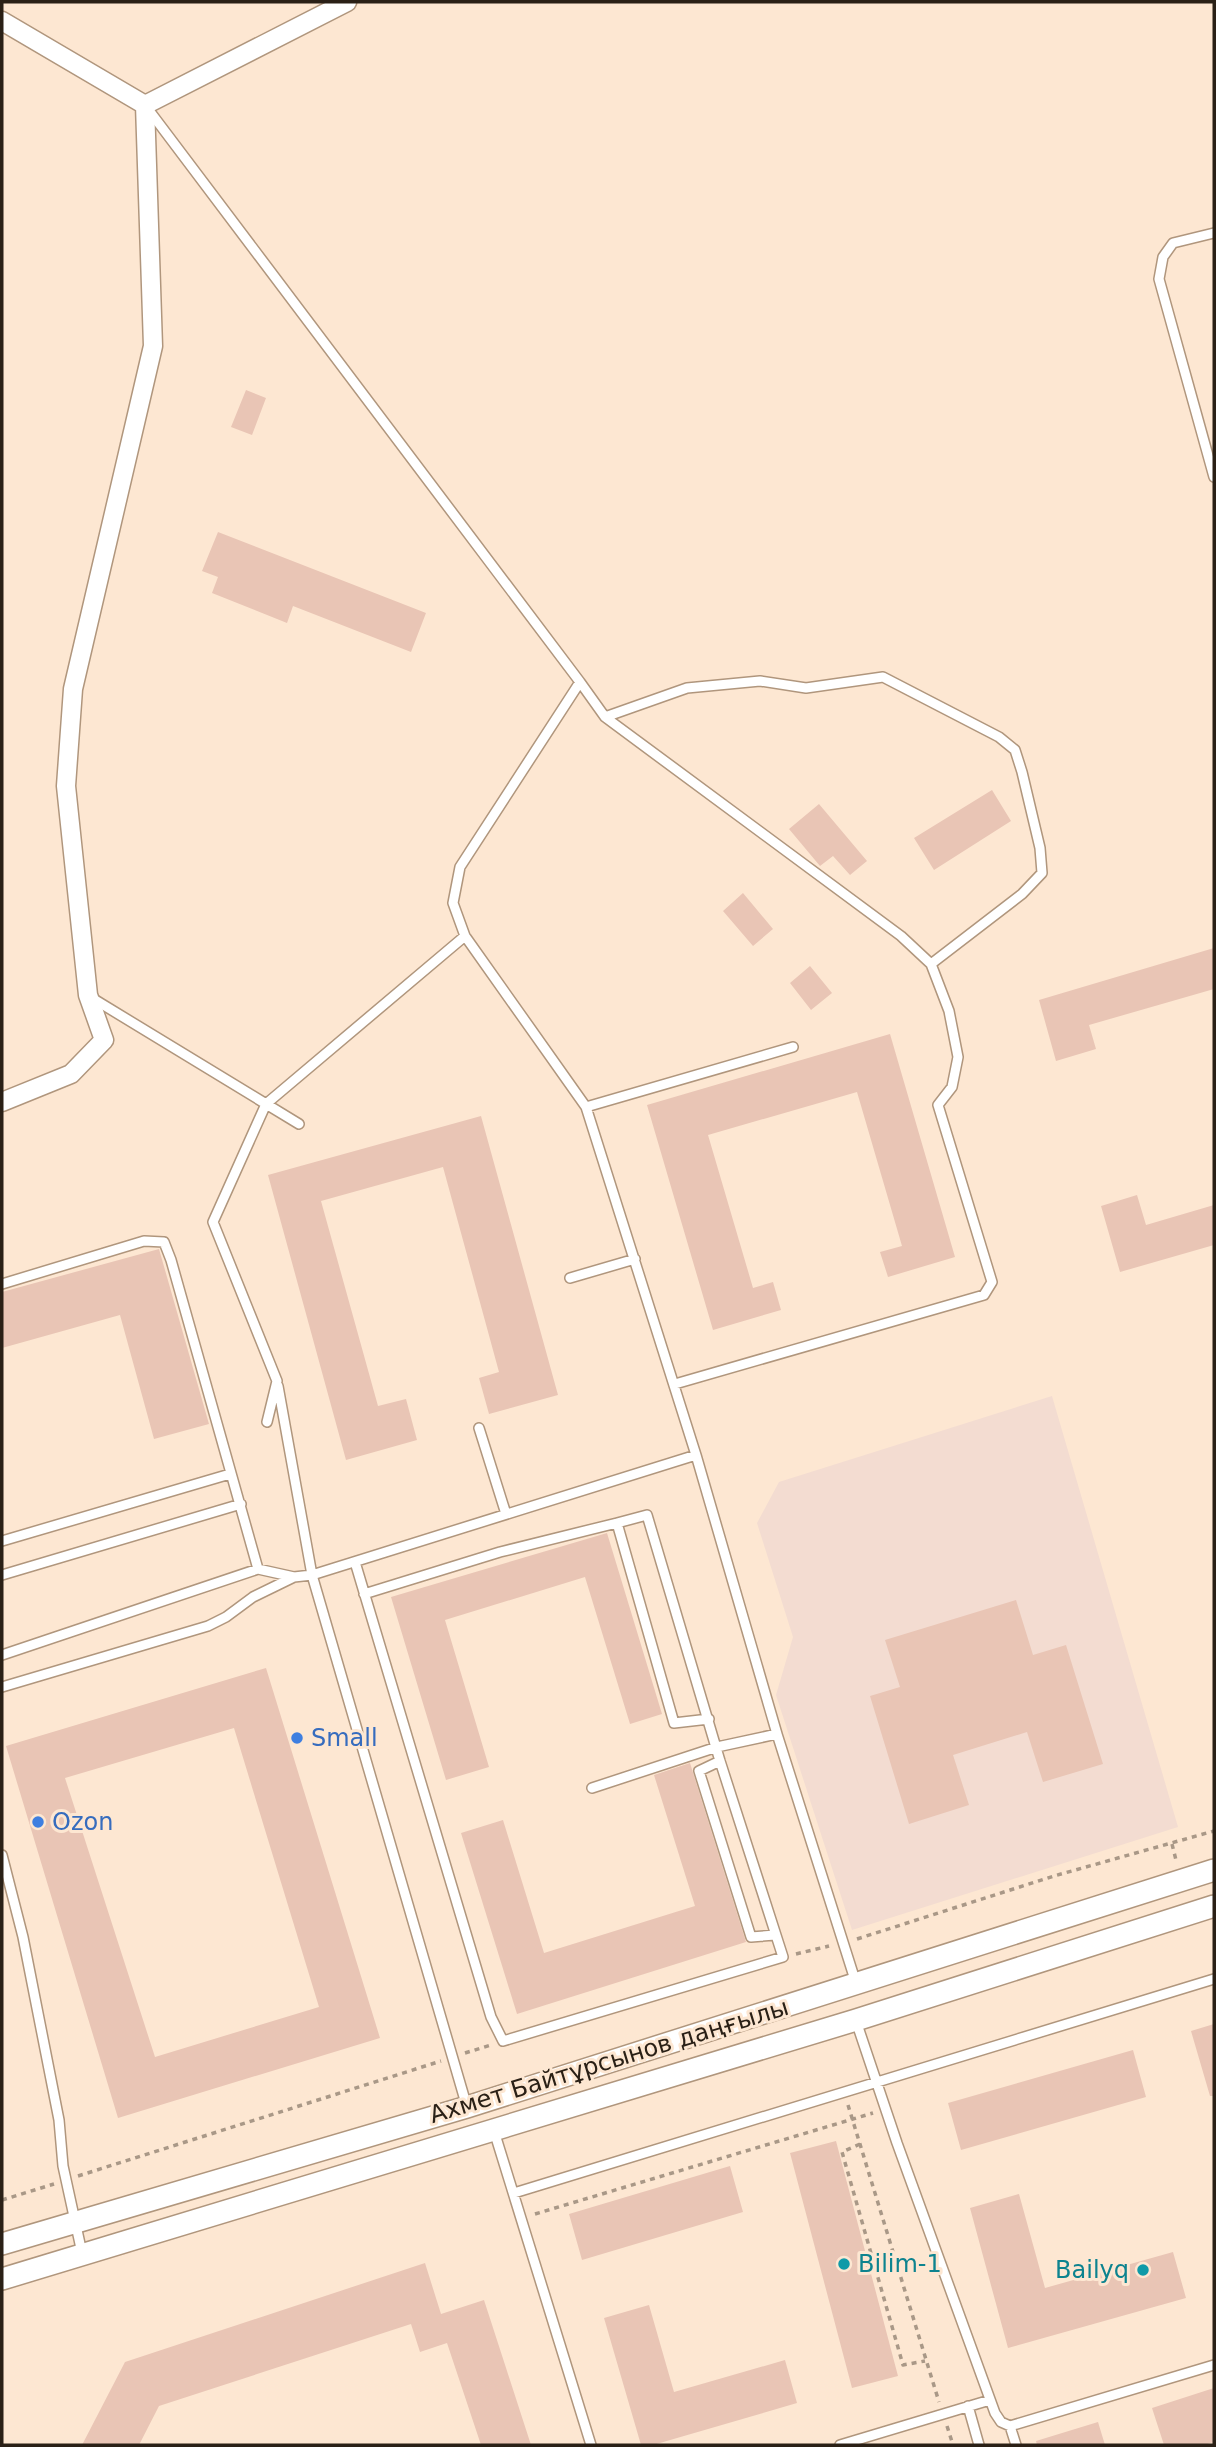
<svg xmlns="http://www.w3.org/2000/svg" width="1216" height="2447" font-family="'DejaVu Sans',sans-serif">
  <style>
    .education { fill: #f3dcd1 }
    .building { fill: #e9c5b5; fill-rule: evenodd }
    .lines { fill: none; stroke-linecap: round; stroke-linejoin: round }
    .service-casing { stroke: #b0967d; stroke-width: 12 }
    .minor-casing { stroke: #b0967d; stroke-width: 21 }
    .tertiary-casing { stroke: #b0967d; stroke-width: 24 }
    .path { stroke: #a99887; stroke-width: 3.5; stroke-dasharray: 5 5; stroke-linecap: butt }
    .service { stroke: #fff; stroke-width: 9 }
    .minor { stroke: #fff; stroke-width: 18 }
    .tertiary { stroke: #fff; stroke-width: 21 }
    .shop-dot { fill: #3f7fe0; stroke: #fde7d2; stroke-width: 2.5 }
    .culture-dot { fill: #0f9aa8; stroke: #fde7d2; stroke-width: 2.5 }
    .labels { text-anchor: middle; stroke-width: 6; stroke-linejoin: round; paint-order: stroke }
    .shop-label { font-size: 24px; fill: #366cbe; stroke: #fde7d2; text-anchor: start }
    .street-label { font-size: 24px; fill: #2a2016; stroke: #fde7d2 }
    .culture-label { font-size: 24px; fill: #0d838f; stroke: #fde7d2; text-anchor: start }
  </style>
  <rect width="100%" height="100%" fill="#fde7d2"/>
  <path class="education" d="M1052,1396L1178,1827L852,1930L776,1695L793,1637L757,1523L779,1482Z"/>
  <path class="building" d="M246,390L266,398L252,435L231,427Z
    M218,532L426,613L411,652L293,606L287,623L212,593L218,577L202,571Z
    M992,790L1011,821L934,870L914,838Z
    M819,804L867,861L850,875L833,856L820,866L789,829Z
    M743,893L773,929L753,946L723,911Z
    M1214,948V989L1089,1025L1096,1049L1056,1061L1039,1000Z
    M810,966L832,993L811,1010L790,983Z
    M890,1034L955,1257L888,1277L880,1252L902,1246L857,1092L708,1135L753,1288L773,1282L781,1310L713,1330L647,1105Z
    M481,1116L558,1395L489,1414L479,1378L499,1372L443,1167L321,1201L378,1406L406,1399L417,1440L346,1460L268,1175Z
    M1137,1195L1146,1225L1214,1205V1245L1120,1272L1101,1206Z
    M159,1249L209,1424L154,1439L120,1315L2,1348V1292Z
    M607,1533L662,1714L630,1724L585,1577L445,1620L489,1767L446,1780L391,1597Z
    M1016,1600L1033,1655L1066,1645L1103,1764L1043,1782L1027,1732L953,1755L969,1805L909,1824L870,1696L900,1687L885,1640Z
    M266,1668L380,2038L118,2118L6,1746ZM234,1728L319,2007L155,2057L65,1778Z
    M690,1763L746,1942L517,2014L461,1833L503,1820L544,1953L695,1906L654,1775Z
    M1214,2024V2096H1210L1191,2031Z
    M1133,2050L1146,2097L961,2150L948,2103Z
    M836,2141L898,2376L852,2388L790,2153Z
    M730,2166L743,2212L582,2260L569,2214Z
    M1019,2194L1045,2288L1173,2252L1186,2298L1008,2348L970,2208Z
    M425,2263L441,2314L484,2300L531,2445H481L447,2343L420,2352L411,2324L159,2406L139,2445H82L125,2362Z
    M649,2305L674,2392L785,2360L797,2403L653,2445H641L604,2318Z
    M1214,2388V2442L1204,2445H1164L1152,2408Z
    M1098,2422L1105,2445H1037L1036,2441Z"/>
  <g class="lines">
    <defs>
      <path id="service" d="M148,109L580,682L605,717L901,936L931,964L949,1011L958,1057L952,1087L938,1105L992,1282L984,1295L675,1384
        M1214,233L1173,243L1163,257L1159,279L1214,477
        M605,717L687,688L760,681L806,688L883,677L999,737L1015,750L1022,772L1040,848L1042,873L1022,894L931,964
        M465,936L586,1107L696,1455L777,1734
        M92,998L299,1124
        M586,1107L793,1047
        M570,1278L635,1259
        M2,1284L144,1241L164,1242L171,1260L258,1569
        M267,1422L277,1381L213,1222L266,1104L465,936L453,903L460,867L580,682
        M479,1428L506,1514
        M2,1541L230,1474
        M355,1562L491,2017L503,2041L783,1957L720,1761L647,1515L617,1523L674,1723L709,1719
        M2,1575L241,1504
        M364,1594L500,1552L617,1523
        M2,1655L258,1569L294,1577L312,1575L278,1386
        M2,1687L208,1626L226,1617L253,1597L294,1577
        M720,1761L699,1771L751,1937L775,1935
        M592,1788L717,1747L777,1734L856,1983
        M2,1855L23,1937L59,2120L63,2166L82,2253
        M856,2021L897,2143L995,2413L1001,2422L1010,2426L1214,2365
        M467,2107L312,1575L696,1455
        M494,2131L591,2445
        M514,2193L1214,1979
        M968,2406L979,2445
        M1010,2426L1016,2445
        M840,2445L990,2400"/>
      <path id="minor" d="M2,21L145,105L347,2
        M2,1102L71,1074L104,1040L88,995L66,786L73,689L153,346L145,105"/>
      <path id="tertiary" d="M2,2244L467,2107L1214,1870
        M2,2279L856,2020L1214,1906"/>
    </defs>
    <use href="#service" class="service-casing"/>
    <use href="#minor" class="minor-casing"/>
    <use href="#tertiary" class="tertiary-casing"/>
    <path class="path" d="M1172,1844L1176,1860
      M857,1939L1054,1876L1214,1831
      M796,1954L829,1946
      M465,2053L491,2045
      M848,2105L939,2402
      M860,2144L842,2152L903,2365L925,2361
      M78,2176L441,2061
      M2,2200L54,2184
      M535,2214L873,2113
      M947,2426L953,2445"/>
    <use href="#service" class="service"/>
    <use href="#minor" class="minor"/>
    <use href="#tertiary" class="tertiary"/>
  </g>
  <g class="shop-dot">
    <circle cx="297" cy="1738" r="7"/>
    <circle cx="38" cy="1822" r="7"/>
  </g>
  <g class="culture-dot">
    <circle cx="844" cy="2264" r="7"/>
    <circle cx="1143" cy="2270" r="7"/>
  </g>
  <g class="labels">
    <g class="shop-label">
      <text x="311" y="1746">Small</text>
      <text x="52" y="1830">Ozon</text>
    </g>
    <g class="street-label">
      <text transform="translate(609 2061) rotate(-17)" y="8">Ахмет Байтұрсынов даңғылы</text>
    </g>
    <g class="culture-label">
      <text x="858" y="2272">Bilim-1</text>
      <text x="1129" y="2278" text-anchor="end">Bailyq</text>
    </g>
  </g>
  <rect width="1216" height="2447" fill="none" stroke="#2a2016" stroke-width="7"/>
</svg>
